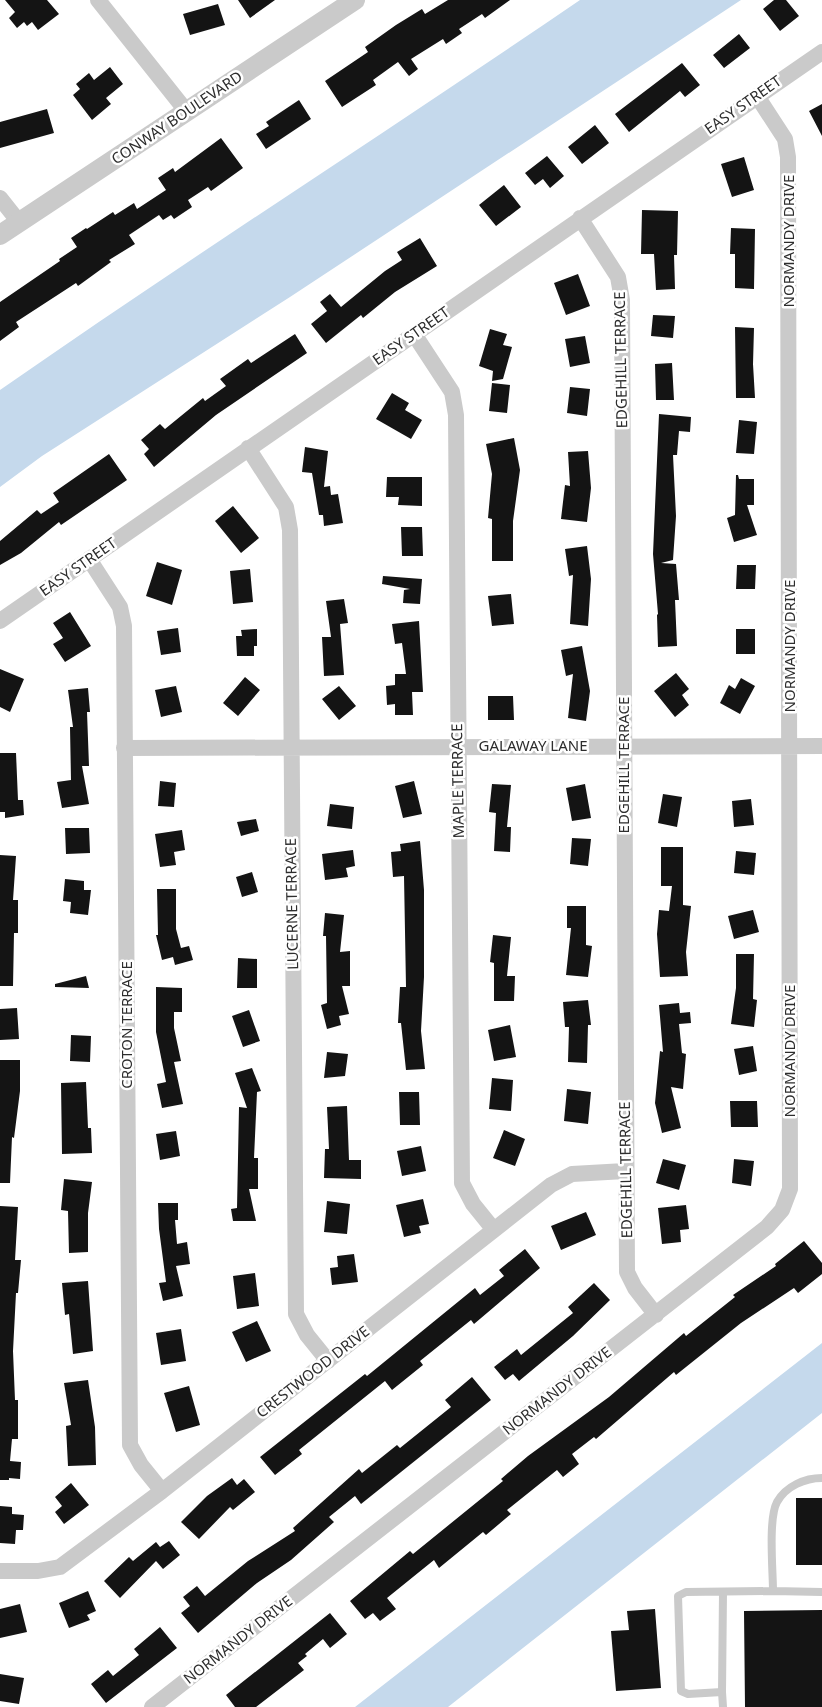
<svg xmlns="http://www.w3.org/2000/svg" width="822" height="1707" font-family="'Noto Sans',sans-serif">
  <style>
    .water { fill: #c5d9ec }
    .building { fill: #141414 }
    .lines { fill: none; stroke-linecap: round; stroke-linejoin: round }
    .service { stroke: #cacaca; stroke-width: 8 }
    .minor { stroke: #cacaca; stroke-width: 16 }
    .tertiary { stroke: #cacaca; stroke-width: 20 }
    .labels { text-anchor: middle; stroke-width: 5; stroke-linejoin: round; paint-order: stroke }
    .street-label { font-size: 15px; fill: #2d2d2d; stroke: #fff }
  </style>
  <rect width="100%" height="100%" fill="#fff"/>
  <path class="water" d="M580,0H741L290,297L42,456L0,487V390C191,257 388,131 580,0Z
    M822,1343V1413L448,1707H355Z"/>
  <path class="building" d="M5,0H47L59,14L38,30L32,22L27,26L24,22L17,28L9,18L15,12Z
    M238,0H275L250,18Z
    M448,0H510L485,18L482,14L459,29L462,33L446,44L443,39L411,59L418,69L409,76L398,62L373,80L376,85L342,107L325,81L368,52L365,47L396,25L422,9L425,14Z
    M774,0H786L799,16L780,31L763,9Z
    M218,4L225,25L190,35L183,14Z
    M739,34L750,48L724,68L713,55Z
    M682,63L700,85L685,97L680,91L629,132L615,114Z
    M110,67L123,84L106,98L111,104L92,120L73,95L80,89L76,84L89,73L94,80Z
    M299,100L311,119L266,149L256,134L269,126L266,122Z
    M822,104V136L809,111Z
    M47,109L54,133L0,148V122Z
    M595,125L609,143L582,164L568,147Z
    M221,138L243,168L211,191L208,187L188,200L192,207L174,219L171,215L163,220L159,215L129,235L135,244L109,260L111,262L78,286L76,283L16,322L19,327L0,341V302L60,261L59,259L77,247L71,238L86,228L87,229L113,212L115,215L134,203L137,209L166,190L158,178L173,168L175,172Z
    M547,156L564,176L550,188L543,179L535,185L525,173Z
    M744,157L754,190L732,197L721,164Z
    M504,185L521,207L496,226L479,205Z
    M642,210L678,211L677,255H674L675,289L656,290L654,254H641Z
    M731,228L755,229L754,289L735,288V254H730Z
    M420,238L437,266L395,292L363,318L361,315L326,343L311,324L327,311L320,302L330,294L341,307L385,271L402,260L397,252Z
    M578,274L590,306L566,315L554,283Z
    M653,315L675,316L673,338L651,336Z
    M735,327L754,328L753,364L755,398H736Z
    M490,329L507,334L503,345L512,347L503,379L492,381L493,371L479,366Z
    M295,334L307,353L216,415L154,467L144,454L149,449L141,440L160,424L165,429L203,398L205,401L226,386L220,379L248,359L251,363Z
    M585,336L590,363L570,367L565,339Z
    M672,363L674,400H656L655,364Z
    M492,383L510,385L507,413L489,411Z
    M570,387L590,389L587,416L567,413Z
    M392,393L409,403L405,410L422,420L411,439L376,419Z
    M659,414L691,417L690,432L679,431L677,455H673L676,516L673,560L661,563L676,564L679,600H675L677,646L658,647L657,615L658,614L653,554Z
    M739,420L757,422L754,454L736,453Z
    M514,438L520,470L513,521V561H492V519L488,518L492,474L486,444Z
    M305,447L328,451L324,487L330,486L331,495L338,494L343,523L324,526L323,515H319L312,473L302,472Z
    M588,451L591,488L587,522L561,519L565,485L570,486L568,452Z
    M109,454L127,480L61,525L59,522L21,553L0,565V541L37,510L41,514L59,502L53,493Z
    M736,475H738L739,479H754V505H747L757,535L734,542L727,518L735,515Z
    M387,477H422V506L398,505L399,497H386Z
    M233,506L259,538L241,553L215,521Z
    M401,527H422L423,556H402Z
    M587,546L591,579L588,626L570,624L573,575L569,576L565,549Z
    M157,562L182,570L172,605L146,596Z
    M737,565H756L755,589H736Z
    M250,569L253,602L233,604L230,571Z
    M383,576L422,579L420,604L403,603L404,590L410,589L382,584Z
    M511,594L514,624L492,626L488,596Z
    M344,599L348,623L340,624L344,675L324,676L322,637H331L326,601Z
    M70,612L91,646L65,662L53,644L63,638L53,623Z
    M419,621L423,692H412L413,715H395V704L387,705L386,686L395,685V674H406L402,643L395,644L392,624Z
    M178,628L181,652L161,655L157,631Z
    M257,629V646H254V656H237L236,636H242L241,630Z
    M736,629H755V654H736Z
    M582,646L590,691L586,721L568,718L573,674L566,676L561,650Z
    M0,669L24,679L10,712L0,707Z
    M676,673L689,689L682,695L689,705L675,717L654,691Z
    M245,677L260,690L238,716L223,703Z
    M741,678L755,686L740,714L720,703L729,685L735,689Z
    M176,686L182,712L161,717L155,690Z
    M339,686L356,706L339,720L322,699Z
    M88,688L90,712H87L89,766H82L89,804L62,808L57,782L71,780L70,727H73L68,690Z
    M488,696H513L514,720H488Z
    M0,753H16L18,800H23L24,815L5,818V812H0Z
    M160,781L176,783L174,807L158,806Z
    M414,781L422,814L403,818L395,786Z
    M492,784L511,785L507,827H511L510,852L494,851L496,813L489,812Z
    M585,784L591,818L572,821L566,788Z
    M663,794L682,797L677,827L658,823Z
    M751,799L754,825L734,827L732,801Z
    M330,804L354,807L352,829L327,826Z
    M256,819L259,831L241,836L237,822Z
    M65,828H89L90,853L66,854Z
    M182,830L185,850L174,852L176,865L160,867L155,834Z
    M572,838L591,839L588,866L570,864Z
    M420,841L424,890V977L421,1031L425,1069L406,1070L401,1023H398L400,987H406L404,876L393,877L391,852L401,851L400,844Z
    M661,847H683V905L691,906L686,952H684H686L688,976L660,977L657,934L659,910L669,911L672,886H661Z
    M353,850L355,866L346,868L348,877L325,880L322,854Z
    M736,851L756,853L754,875L734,873Z
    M0,855L16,856L13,900H18V933H14L13,986H0Z
    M252,872L258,892L242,897L236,877Z
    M65,879L84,881V890H91L88,915L70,913L71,902L63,901Z
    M157,889H176V929L181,948L189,946L193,960L175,965L173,957L162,960L156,935H158Z
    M567,906H586V945L592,946L588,977L566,975L571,928H567Z
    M753,910L759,932L734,939L728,916Z
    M325,913L344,915L340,952L350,951V986H342L349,1014L339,1016L341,1025L327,1029L321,1005L327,1003L326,936H323Z
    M493,935L511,937L507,976H515L514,1001H494V963L490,962Z
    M736,954H754L753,999L757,1000L754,1027L731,1024L736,988Z
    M238,958L257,959V988H237Z
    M86,976L89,988L55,987V984Z
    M156,987L182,988V1012H174V1028L181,1061L174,1062L183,1104L162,1108L157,1084L166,1082L156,1032Z
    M588,1000L591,1025H588L587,1063L568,1062L569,1027H565L563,1002Z
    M679,1003L680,1013L690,1012L691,1023L679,1024L682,1053L686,1054L683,1089L671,1087L681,1128L662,1133L655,1103L660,1051L663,1052L659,1005Z
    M17,1008L19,1039L0,1040V1009Z
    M249,1010L260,1041L243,1047L232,1016Z
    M510,1025L516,1057L494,1061L488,1030Z
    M71,1035L91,1036L90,1062L70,1061Z
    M753,1046L757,1071L739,1075L734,1049Z
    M327,1052L348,1054L345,1076L324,1078Z
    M0,1060H20V1091L14,1138L12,1137L10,1183H0Z
    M252,1068L261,1091L257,1092L254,1158H258V1189H249L256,1221H233L231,1209L237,1208L239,1107L247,1108L235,1073Z
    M492,1078L513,1080L511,1111L489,1109Z
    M86,1082L88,1128H91L92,1153L62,1154L61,1083Z
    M567,1089L591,1092L588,1124L564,1121Z
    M399,1092H419L420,1125H400Z
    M730,1101H757L758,1127H731Z
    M347,1106L349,1160H361V1179L324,1178L325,1149H329L327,1107Z
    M504,1130L525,1139L515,1166L493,1158Z
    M176,1131L180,1156L160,1160L156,1134Z
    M421,1146L426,1171L402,1176L397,1151Z
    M663,1159L686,1165L679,1190L656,1183Z
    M734,1159L754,1161L751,1186L732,1183Z
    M64,1179L92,1182L88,1213V1252L69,1253L68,1211L61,1210Z
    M423,1199L429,1224L419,1226L421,1233L404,1237L396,1205Z
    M327,1201L350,1204L347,1234L324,1232Z
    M158,1203H178V1220H175L177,1244L187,1242L190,1264L176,1266L183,1296L163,1301L159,1283L166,1282L159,1229Z
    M686,1205L689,1229L680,1230L681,1242L662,1244L658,1208Z
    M0,1206L18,1207L15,1260H21L18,1293H16L13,1351L15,1400H18V1439H12L10,1461L21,1462L20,1479L9,1478V1480H0Z
    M586,1212L596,1235L561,1250L551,1226Z
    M804,1241L822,1263V1274L798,1293L794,1288L741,1323L676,1375L674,1372L596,1439L594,1437L572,1454L579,1464L563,1477L557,1470L507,1510L511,1514L486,1535L483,1532L439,1568L434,1560L387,1598L396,1609L380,1621L373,1613L365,1619L350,1601L410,1551L413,1554L503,1481L501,1479L528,1456L609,1397L684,1333L686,1336L735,1297L733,1295L776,1266L775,1264Z
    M525,1249L540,1268L474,1324L471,1320L420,1361L423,1365L392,1390L385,1381L299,1450L302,1454L275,1475L260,1457L365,1374L367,1376L475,1288L480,1295L504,1276L499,1270Z
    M354,1254L358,1282L332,1285L330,1268L338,1267L337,1256Z
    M255,1273L259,1306L237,1309L233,1276Z
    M88,1281L93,1351L73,1354L69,1314L65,1315L62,1283Z
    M594,1283L610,1300L573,1336L519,1381L513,1374L505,1380L494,1367L517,1349L521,1355L573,1313L568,1307Z
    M257,1321L271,1351L246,1362L232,1332Z
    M181,1329L186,1361L161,1365L156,1333Z
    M472,1377L491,1400L361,1504L355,1496L329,1517L334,1522L291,1560L257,1583L198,1633L181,1613L190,1606L183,1597L197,1586L205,1596L248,1561L295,1531L293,1528L359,1469L362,1473L397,1445L400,1448L451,1407L445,1400Z
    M88,1380L95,1427L96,1465L68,1466L66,1426L71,1425L64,1383Z
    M189,1386L200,1425L176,1432L164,1393Z
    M232,1478L237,1485L244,1479L255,1492L233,1510L230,1507L199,1539L181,1522L207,1496Z
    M71,1483L89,1505L64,1524L55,1512L62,1506L55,1497Z
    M796,1498H822V1565H796Z
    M0,1506L12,1507V1514L24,1515L23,1530H16L15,1544L0,1543Z
    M169,1541L180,1555L163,1569L156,1561L120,1598L104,1581L129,1557L133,1561L156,1542L160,1547Z
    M88,1591L96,1611L87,1615L90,1620L69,1628L59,1603Z
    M20,1604L27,1632L0,1638V1609Z
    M655,1609L661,1688L616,1691L611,1631L629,1630L627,1611Z
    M822,1610V1707H745L744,1611Z
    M330,1613L347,1634L330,1648L323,1639L305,1654L307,1656L298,1663L304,1670L256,1707H235L226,1695Z
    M160,1627L177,1648L106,1703L91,1684L108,1670L113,1676L139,1655L134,1649Z
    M0,1674L24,1678L19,1704L0,1701Z"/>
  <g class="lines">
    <path class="service" d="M773,1591L822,1592
      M722,1692L723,1592
      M723,1707L722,1692L688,1694L681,1691L678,1596L686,1592L773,1591C773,1571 768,1519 777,1502C786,1486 805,1478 822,1478"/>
    <path class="minor" d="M98,0L187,112
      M0,198L19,222
      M580,218L618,277L622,300L627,1272L635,1288L656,1315
      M414,334L452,392L456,415L462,1183L473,1204L494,1230
      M248,448L286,507L290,530L296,1314L307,1335L328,1361
      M89,559L120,607L124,626L130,1445L141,1465L162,1491
      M0,621L822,52
      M124,748L822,746
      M0,1571H38L60,1567L162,1491L551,1185L572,1174L625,1171
      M152,1707L767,1227L782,1210L790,1189L788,157L785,139L757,96"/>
    <path class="tertiary" d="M0,235L355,0"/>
  </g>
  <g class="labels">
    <g class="street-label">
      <text transform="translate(743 105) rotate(-35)" y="5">EASY STREET</text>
      <text transform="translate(177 118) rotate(-34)" y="5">CONWAY BOULEVARD</text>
      <text transform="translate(789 241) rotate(-90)" y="5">NORMANDY DRIVE</text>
      <text transform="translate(411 336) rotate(-35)" y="5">EASY STREET</text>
      <text transform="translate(621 360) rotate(-91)" y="5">EDGEHILL TERRACE</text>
      <text transform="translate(78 567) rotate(-35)" y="5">EASY STREET</text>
      <text transform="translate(790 646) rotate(-90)" y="5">NORMANDY DRIVE</text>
      <text x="533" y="751">GALAWAY LANE</text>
      <text transform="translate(624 765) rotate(-90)" y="5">EDGEHILL TERRACE</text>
      <text transform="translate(458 781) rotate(-91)" y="5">MAPLE TERRACE</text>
      <text transform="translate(292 904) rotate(-91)" y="5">LUCERNE TERRACE</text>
      <text transform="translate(127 1025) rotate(-90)" y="5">CROTON TERRACE</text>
      <text transform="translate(790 1051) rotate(-90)" y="5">NORMANDY DRIVE</text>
      <text transform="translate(626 1170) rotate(-91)" y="5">EDGEHILL TERRACE</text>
      <text transform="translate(313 1372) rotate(-38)" y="5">CRESTWOOD DRIVE</text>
      <text transform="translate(557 1391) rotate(-38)" y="5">NORMANDY DRIVE</text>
      <text transform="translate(238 1640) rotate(-38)" y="5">NORMANDY DRIVE</text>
    </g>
  </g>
</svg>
